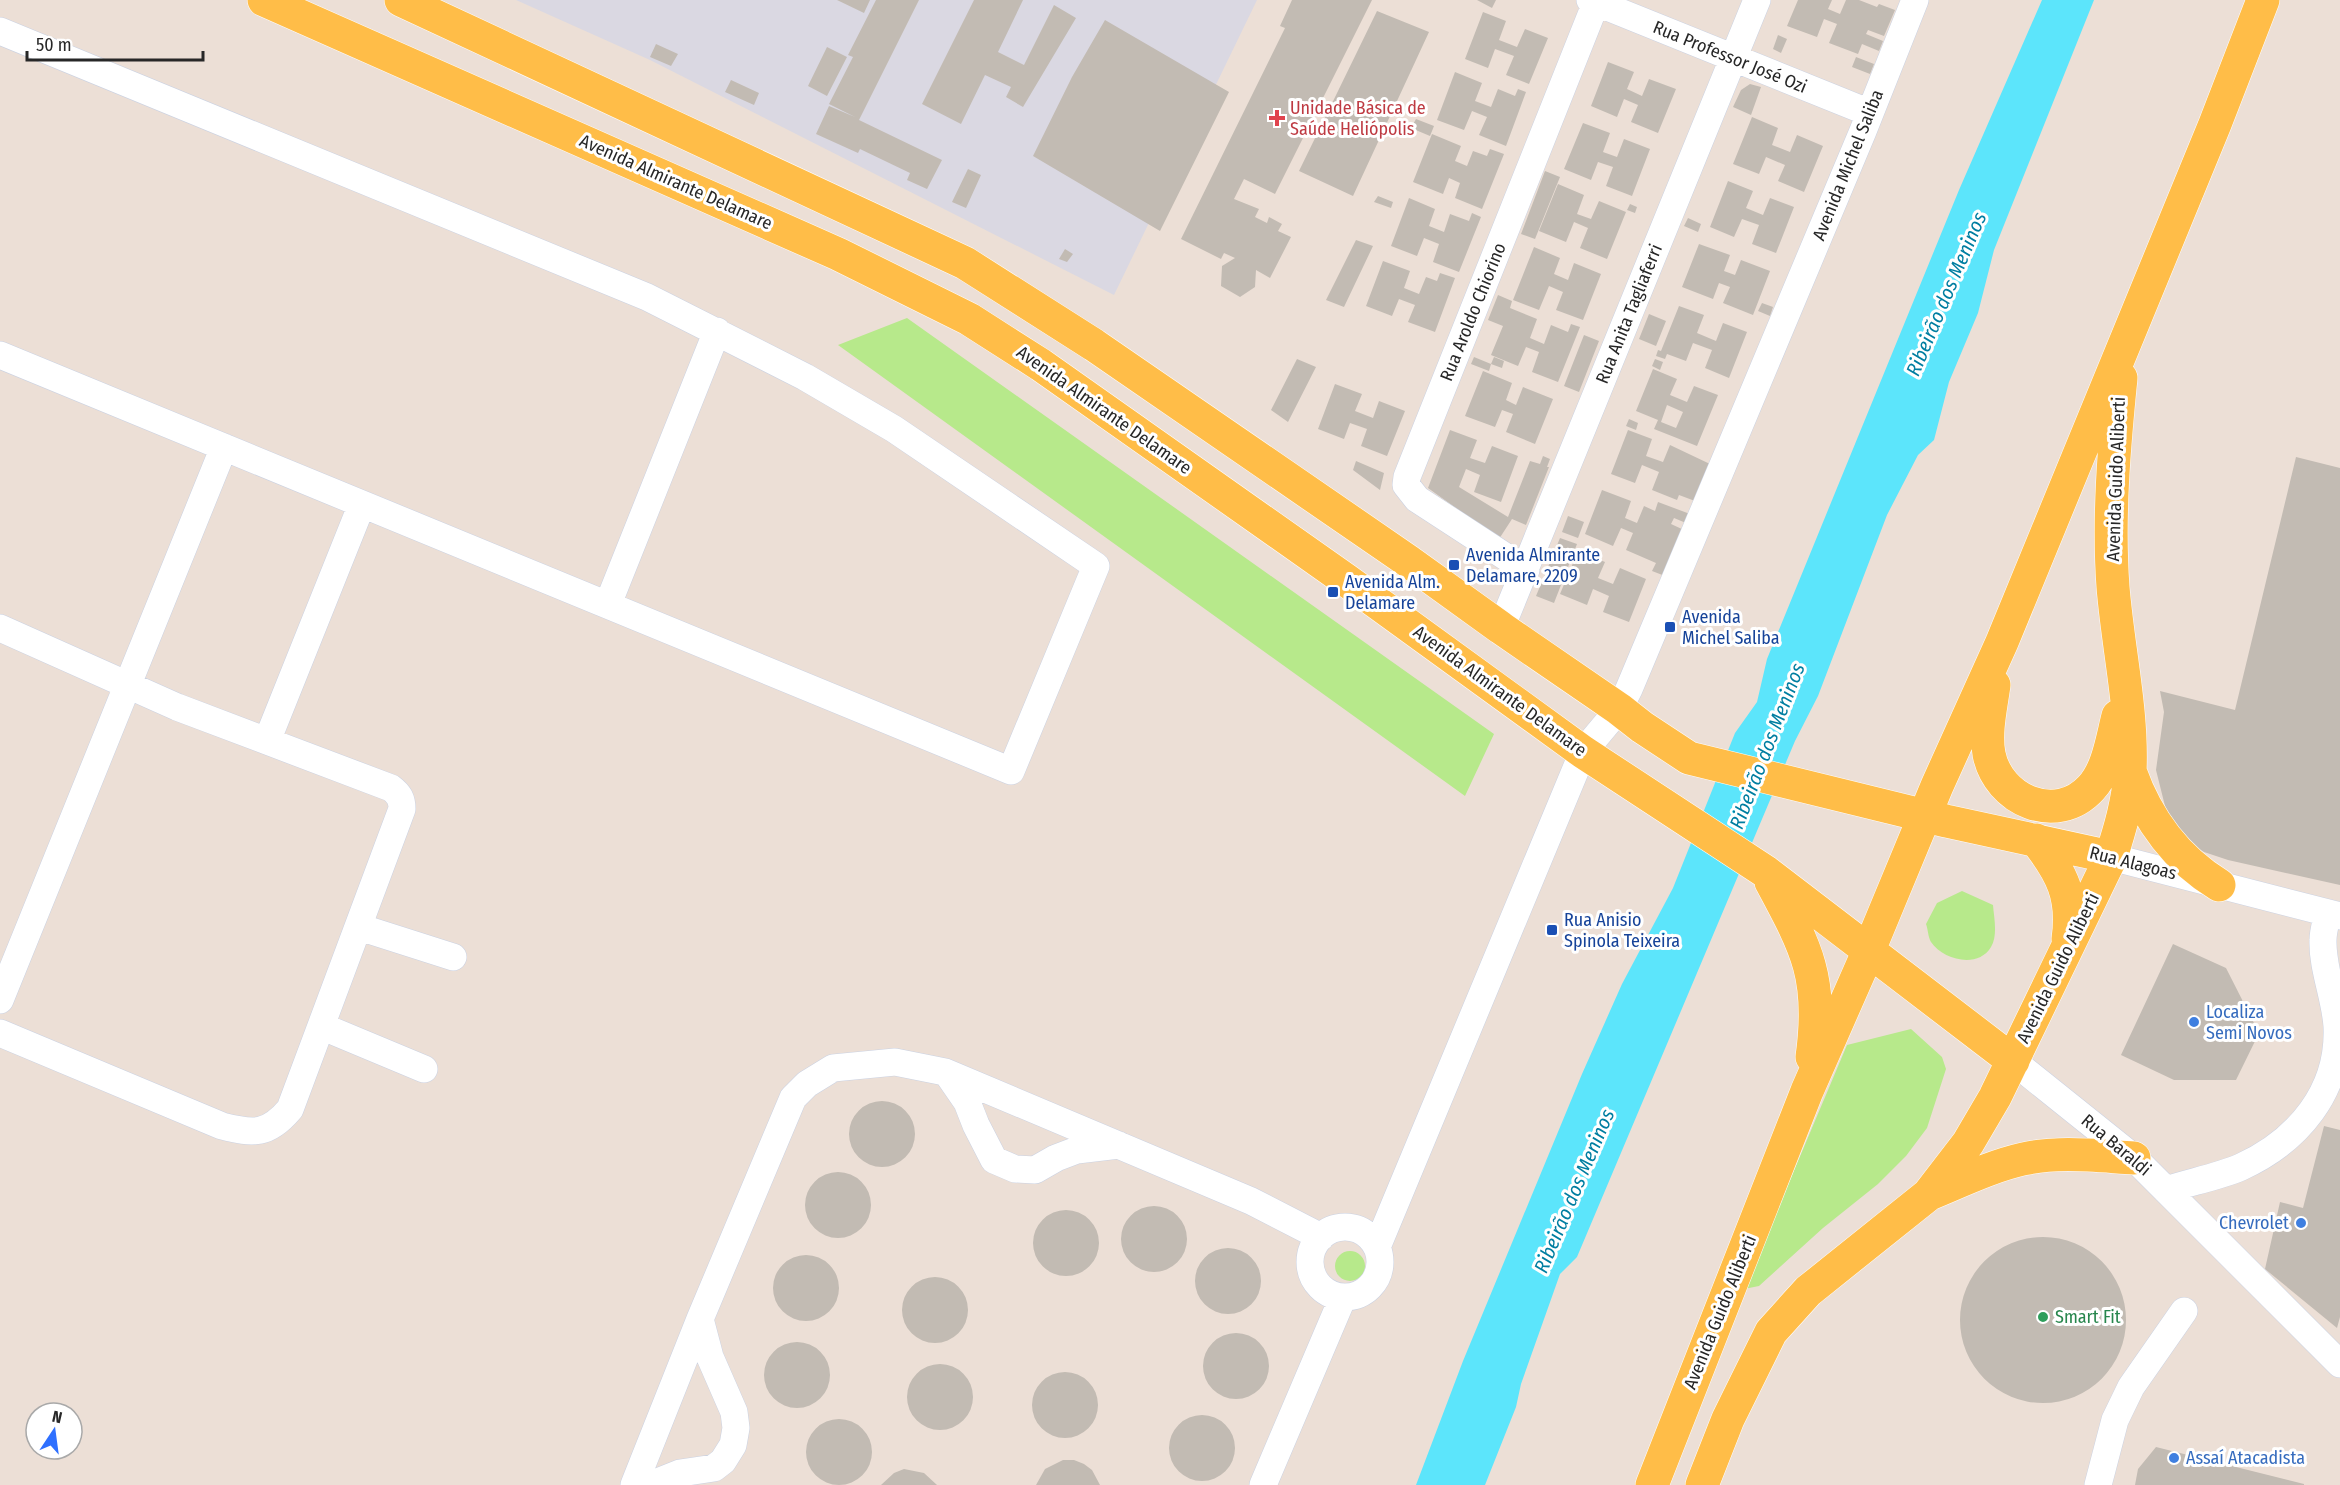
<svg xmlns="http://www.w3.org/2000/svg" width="2340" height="1485" font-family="'Fira Sans Condensed',sans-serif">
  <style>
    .industrial { fill: #dad8e2 }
    .green { fill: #b7e98b }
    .water { fill: #5ce5fb }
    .building { fill: #c2bbb3; fill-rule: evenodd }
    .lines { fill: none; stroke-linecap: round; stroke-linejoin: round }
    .minor-casing { stroke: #cbd2e2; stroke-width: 28 }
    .major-casing { stroke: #fff; stroke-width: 34 }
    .minor { stroke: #fff; stroke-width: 27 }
    .major { stroke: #ffbd48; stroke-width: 33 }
    .health-dot { fill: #e0444e; stroke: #fff; stroke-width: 2 }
    .transit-dot { fill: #1a4fb4; stroke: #fff; stroke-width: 2 }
    .shop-dot { fill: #3f7fe0; stroke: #fff; stroke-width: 2 }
    .leisure-dot { fill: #2e9e5b; stroke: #fff; stroke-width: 2 }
    .labels { text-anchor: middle; stroke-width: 6; stroke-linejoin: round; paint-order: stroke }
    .street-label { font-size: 18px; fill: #272727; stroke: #fff }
    .health-label { font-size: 18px; fill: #be3a42; stroke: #fff; text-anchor: start }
    .transit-label { font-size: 18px; fill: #164399; stroke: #fff; text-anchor: start }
    .shop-label { font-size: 18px; fill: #366cbe; stroke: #fff; text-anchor: start }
    .leisure-label { font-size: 18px; fill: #27864d; stroke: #fff; text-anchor: start }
    .water-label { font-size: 20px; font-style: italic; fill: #007ea1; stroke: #fff }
  </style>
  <rect width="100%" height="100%" fill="#ecdfd6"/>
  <path class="industrial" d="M516,0H1257L1114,295L650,60Z"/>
  <path class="green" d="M907,318L1494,734L1465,796L838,345Z
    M1962,891L1993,905C1994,918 1998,935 1991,947C1978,969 1943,960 1931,942C1928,937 1928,929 1926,924L1937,903Z
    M1911,1029L1942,1057L1946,1069L1927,1128L1906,1156L1878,1184L1823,1228L1759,1286L1744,1289L1847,1045Z
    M1335 1266a15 15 0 1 1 30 0a15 15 0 1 1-30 0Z"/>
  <path class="water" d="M2042,0H2094L1994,250L1978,313L1949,382L1934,440L1918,455L1887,515L1818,696L1795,741L1577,1257L1560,1274L1521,1384L1516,1407L1485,1485H1416L1463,1361L1582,1074L1622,984L1673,888L1735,733L1757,702L1767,659L1959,190Z"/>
  <path class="building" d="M837,0H870L864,13Z
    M876,0H919L859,120L942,160L927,189L907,180L910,173L860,149L858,153L816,134L829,106L855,117L829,104L853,57L848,55Z
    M974,0H1023L998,52L1024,65L1054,5L1076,18L1023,107L1006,97L1011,87L985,75L961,124L922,104Z
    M1292,0H1372L1275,194L1244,179L1234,199L1259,209L1255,217L1267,223L1269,217L1282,224L1278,231L1291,237L1270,278L1256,270L1255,287L1240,297L1221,286L1222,266L1235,258L1224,253L1221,259L1181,239L1285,28L1280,26Z
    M1477,0H1496L1492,8Z
    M1798,0H1832L1828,9L1840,14L1846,0H1859L1877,7L1879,4L1895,10L1884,36L1868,30L1866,34L1883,41L1879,51L1862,44L1858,54L1829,43L1837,24L1824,19L1817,37L1787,26Z
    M1377,11L1429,32L1353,196L1299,171Z
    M1483,12L1506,21L1499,40L1517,47L1525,29L1548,38L1529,84L1506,75L1514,56L1495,49L1488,68L1465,59Z
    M1105,20L1229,92L1160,231L1033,156L1072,77Z
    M1778,35L1787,39L1781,53L1773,49Z
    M656,44L678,54L671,66L650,57Z
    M827,47L847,57L827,96L808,86Z
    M1856,57L1874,64L1870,74L1852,67Z
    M1608,62L1634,72L1627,89L1642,96L1649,79L1676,89L1658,133L1631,122L1638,105L1624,99L1617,117L1591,106Z
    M1455,72L1482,83L1475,101L1491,107L1498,89L1515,96L1518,89L1526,92L1506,146L1479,135L1487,117L1472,111L1464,130L1437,120Z
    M731,80L759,93L754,105L725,92Z
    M1750,84L1761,87L1751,115L1733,107L1741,90Z
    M1752,117L1778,128L1772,145L1790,152L1797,135L1823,146L1804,192L1778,181L1785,165L1766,157L1759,174L1733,164Z
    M1416,119L1434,126L1430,136L1411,128Z
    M1583,123L1610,133L1603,152L1617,157L1624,139L1650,149L1632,196L1606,186L1613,167L1598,162L1591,180L1564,169Z
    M1432,134L1461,146L1455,161L1467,166L1473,151L1487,156L1490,149L1504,154L1482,209L1455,198L1460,183L1449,178L1443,194L1413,182Z
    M968,169L981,175L966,208L952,202Z
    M1545,171L1560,177L1535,239L1521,234Z
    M1728,181L1753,191L1746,208L1763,215L1770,198L1794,207L1776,253L1752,244L1759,225L1742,219L1734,237L1710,227Z
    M1558,184L1584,195L1577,214L1591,219L1599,201L1626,212L1607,259L1580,248L1588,228L1574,222L1566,242L1539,231Z
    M1378,196L1393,202L1391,208L1374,202Z
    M1409,198L1435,209L1429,226L1444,232L1450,214L1469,221L1472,213L1481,217L1459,272L1433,262L1439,244L1424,238L1417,256L1391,246Z
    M1630,204L1637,207L1635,213L1627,210Z
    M1688,218L1701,224L1698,232L1684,226Z
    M1356,240L1373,246L1344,307L1326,300Z
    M1699,244L1730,255L1724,271L1735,275L1741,260L1770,271L1753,315L1723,303L1730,287L1719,283L1713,299L1682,287Z
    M1534,247L1560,258L1554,274L1568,280L1574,263L1601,274L1583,320L1556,310L1563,292L1549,286L1539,310L1513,300Z
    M1065,249L1073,254L1067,262L1059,259Z
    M1383,261L1410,271L1404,288L1419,294L1426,277L1437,281L1440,273L1455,278L1435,332L1408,322L1415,305L1399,299L1392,316L1366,306Z
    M1498,295L1512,301L1510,308L1537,319L1530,338L1544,344L1551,325L1568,332L1571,324L1580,327L1558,382L1532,372L1539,352L1526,347L1518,366L1491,355L1503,326L1488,320Z
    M1762,303L1773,307L1770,316L1758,311Z
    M1679,306L1704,315L1697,333L1716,341L1723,323L1747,332L1729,378L1705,368L1712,350L1693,343L1686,361L1667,354L1665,359L1656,356L1658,350L1661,351Z
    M1649,314L1666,321L1656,346L1639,339Z
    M1584,335L1599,341L1579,392L1564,386Z
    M1474,357L1491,364L1489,371L1471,364Z
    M1494,357L1504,361L1502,368L1491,364Z
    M1297,359L1316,367L1288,422L1271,410Z
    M1655,359L1663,362L1660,370L1652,366Z
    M1653,369L1677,379L1670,395L1687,402L1694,386L1718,395L1697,446L1654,429L1658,420L1636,411ZM1667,405L1683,412L1676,428L1661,422Z
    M1483,371L1512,383L1506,400L1516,405L1523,387L1553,399L1535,444L1506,432L1513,414L1502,410L1495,427L1465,416Z
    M1335,384L1362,394L1355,411L1373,418L1379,401L1405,411L1387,456L1361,446L1367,429L1350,423L1344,439L1318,429Z
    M1629,419L1638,423L1636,430L1626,426Z
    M1450,430L1477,440L1470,458L1485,463L1492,446L1518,456L1501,502L1474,492L1480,475L1466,469L1459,487L1508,517L1530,461L1540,464L1543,456L1550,459L1547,467H1549L1526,525L1512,519L1499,539L1428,488Z
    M1628,430L1652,439L1646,456L1663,462L1670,445L1710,464L1695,501L1679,495L1677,500L1652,490L1659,472L1642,465L1635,483L1611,474Z
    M2296,457L2340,468V885L2228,860L2204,852L2193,845L2167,814L2156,770L2164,712L2160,691L2235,710Z
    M1356,461L1384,473L1380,490L1353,470Z
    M1602,490L1631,501L1625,518L1637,523L1644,506L1655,511L1658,502L1690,514L1686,523L1674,518L1671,524L1684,530L1665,576L1652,571L1656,563L1626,550L1633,533L1621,528L1613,546L1585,534Z
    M1568,516L1584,522L1578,538L1562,532Z
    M1560,538L1577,544L1554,603L1536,596Z
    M1578,551L1605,562L1598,578L1613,584L1620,568L1646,579L1629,622L1603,612L1609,596L1593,589L1587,605L1560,594Z
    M2173,944L2226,968L2259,1033L2236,1080H2174L2121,1055Z
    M849 1134a33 33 0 1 1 66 0a33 33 0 1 1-66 0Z
    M2324,1126L2340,1130V1317L2337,1328L2265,1269L2280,1202L2303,1208Z
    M805 1205a33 33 0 1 1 66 0a33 33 0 1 1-66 0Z
    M1121 1239a33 33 0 1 1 66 0a33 33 0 1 1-66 0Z
    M1033 1243a33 33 0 1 1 66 0a33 33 0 1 1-66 0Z
    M1960 1320a83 83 0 1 1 166 0a83 83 0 1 1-166 0Z
    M1195 1281a33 33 0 1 1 66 0a33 33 0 1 1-66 0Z
    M773 1288a33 33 0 1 1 66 0a33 33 0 1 1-66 0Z
    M902 1310a33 33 0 1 1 66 0a33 33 0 1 1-66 0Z
    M1203 1366a33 33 0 1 1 66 0a33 33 0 1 1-66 0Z
    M764 1375a33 33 0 1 1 66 0a33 33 0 1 1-66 0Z
    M907 1397a33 33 0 1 1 66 0a33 33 0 1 1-66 0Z
    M1032 1405a33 33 0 1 1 66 0a33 33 0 1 1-66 0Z
    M1169 1448a33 33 0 1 1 66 0a33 33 0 1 1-66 0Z
    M806 1452a33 33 0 1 1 66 0a33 33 0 1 1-66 0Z
    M2156,1447L2304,1484V1485H2135L2138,1469Z
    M1063,1460H1074L1084,1464L1092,1470L1100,1485H1036L1045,1469Z
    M904,1469L924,1473L937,1485H881L894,1473Z"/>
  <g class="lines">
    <defs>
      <path id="minor" d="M1590,0L1870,113
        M0,31L647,297L805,377L894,429L1096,566L1011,771L0,355
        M1526,570L1417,499L1406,485L1407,477L1597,0
        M608,604L717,331
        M0,628L177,707L391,788C399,794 402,799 402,809L290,1109C268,1135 254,1134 222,1126L0,1033
        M1501,628L1757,0
        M267,741L362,504
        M2111,857L2340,916
        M359,927L453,957
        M0,1000L224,447
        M321,1026L424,1069
        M2013,1061L2134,1158L2340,1364
        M947,1073L967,1102L976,1125L994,1160L1015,1169L1035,1170L1056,1158L1077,1150L1119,1145
        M2166,1190C2190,1182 2218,1177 2241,1167C2298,1141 2340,1091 2337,1026C2335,997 2322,968 2323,940C2323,931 2326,922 2328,913
        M1310 1262a35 35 0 1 1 70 0a35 35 0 1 1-70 0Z
        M1377,1247L1583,752L1619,709L1629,689L1863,131L1915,0
        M634,1485L700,1319L793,1098L807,1084L833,1068L895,1062L945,1072L1251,1201L1321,1237
        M650,1485L680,1473L714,1468L723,1461L733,1445L736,1428L734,1412L710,1357L700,1319
        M1263,1485L1343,1297
        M2098,1485L2115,1420L2131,1387L2184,1311"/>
      <path id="major" d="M264,0L838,254L969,319L1041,365L1346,580L1583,752L1766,872L2013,1061
        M401,0L965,263L1094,345L1408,561L1501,628L1619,709L1642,727L1689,758L1946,821L2111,857
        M1994,685C1991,707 1985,732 1989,754C1998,800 2056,826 2091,788C2108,770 2112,739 2118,716
        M2130,771C2147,819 2175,858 2219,885
        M2036,840C2062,873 2074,897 2068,939
        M1771,882C1807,949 1823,978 1812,1057
        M1932,1193C1961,1181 1992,1166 2023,1159C2059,1151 2098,1156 2134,1158
        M1652,1485L1807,1091L1869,950L1937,786L2002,642L2215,124L2263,0
        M1702,1485L1728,1419L1771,1332L1808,1291L1928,1195L1968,1143L1995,1097L2111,857C2120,829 2128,802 2130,773C2133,711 2118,649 2113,587C2108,518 2114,447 2121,378"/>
    </defs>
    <use href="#minor" class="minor-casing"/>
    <use href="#major" class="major-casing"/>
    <use href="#minor" class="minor"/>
    <use href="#major" class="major"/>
  </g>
  <path class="health-dot" d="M1274 109h6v6h6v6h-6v6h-6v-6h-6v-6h6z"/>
  <g class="transit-dot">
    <rect x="1448" y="559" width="12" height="12" rx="3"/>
    <rect x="1327" y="586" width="12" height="12" rx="3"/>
    <rect x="1664" y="621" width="12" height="12" rx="3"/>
    <rect x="1546" y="924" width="12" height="12" rx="3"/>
  </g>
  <g class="shop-dot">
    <circle cx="2194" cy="1022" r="6"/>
    <circle cx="2301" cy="1223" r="6"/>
    <circle cx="2174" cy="1458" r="6"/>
  </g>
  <circle class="leisure-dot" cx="2043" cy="1317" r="6"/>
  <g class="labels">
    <g class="street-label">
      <text transform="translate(1730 57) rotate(22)" y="6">Rua Professor José Ozi</text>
      <text transform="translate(1848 165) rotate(-68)" y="6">Avenida Michel Saliba</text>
      <text transform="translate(676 182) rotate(24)" y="6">Avenida Almirante Delamare</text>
      <text transform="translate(1473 312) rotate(-68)" y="6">Rua Aroldo Chiorino</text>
      <text transform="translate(1629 314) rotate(-68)" y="6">Rua Anita Tagliaferri</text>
      <text transform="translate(1104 410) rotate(35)" y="6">Avenida Almirante Delamare</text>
      <text transform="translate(2116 479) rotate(-88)" y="6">Avenida Guido Aliberti</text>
      <text transform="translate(1500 691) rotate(36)" y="6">Avenida Almirante Delamare</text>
      <text transform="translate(2133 863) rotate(14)" y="6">Rua Alagoas</text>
      <text transform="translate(2058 968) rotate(-64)" y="6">Avenida Guido Aliberti</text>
      <text transform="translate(2116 1145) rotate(40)" y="6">Rua Baraldi</text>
      <text transform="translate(1720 1312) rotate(-68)" y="6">Avenida Guido Aliberti</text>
    </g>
    <g class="health-label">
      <text x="1290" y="114">Unidade Básica de<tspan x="1290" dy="21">Saúde Heliópolis</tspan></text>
    </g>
    <g class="transit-label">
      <text x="1466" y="561">Avenida Almirante<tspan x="1466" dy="21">Delamare, 2209</tspan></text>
      <text x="1345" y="588">Avenida Alm.<tspan x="1345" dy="21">Delamare</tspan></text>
      <text x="1682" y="623">Avenida<tspan x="1682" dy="21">Michel Saliba</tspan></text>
      <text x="1564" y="926">Rua Anisio<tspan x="1564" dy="21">Spinola Teixeira</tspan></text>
    </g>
    <g class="shop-label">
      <text x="2206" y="1018">Localiza<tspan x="2206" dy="21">Semi Novos</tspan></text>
      <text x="2289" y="1229" text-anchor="end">Chevrolet</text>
      <text x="2186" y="1464">Assaí Atacadista</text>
    </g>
    <g class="leisure-label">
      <text x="2055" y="1323">Smart Fit</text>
    </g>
    <g class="water-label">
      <text transform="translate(1946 294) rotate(-67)" y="7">Ribeirão dos Meninos</text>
      <text transform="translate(1767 746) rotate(-69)" y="7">Ribeirão dos Meninos</text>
      <text transform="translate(1574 1191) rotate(-67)" y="7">Ribeirão dos Meninos</text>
    </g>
  </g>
  <g transform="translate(54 1431) rotate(13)"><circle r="28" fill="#ffffff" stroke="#a9a9a9" stroke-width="1.5"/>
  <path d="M0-4.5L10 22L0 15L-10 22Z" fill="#2f70ff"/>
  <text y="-9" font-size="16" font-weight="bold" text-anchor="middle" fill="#272727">N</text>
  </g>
  <path d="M27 51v9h176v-9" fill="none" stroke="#272727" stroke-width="3"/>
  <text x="36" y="51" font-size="18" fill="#272727" stroke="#ffffff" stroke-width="4.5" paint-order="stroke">50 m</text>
</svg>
